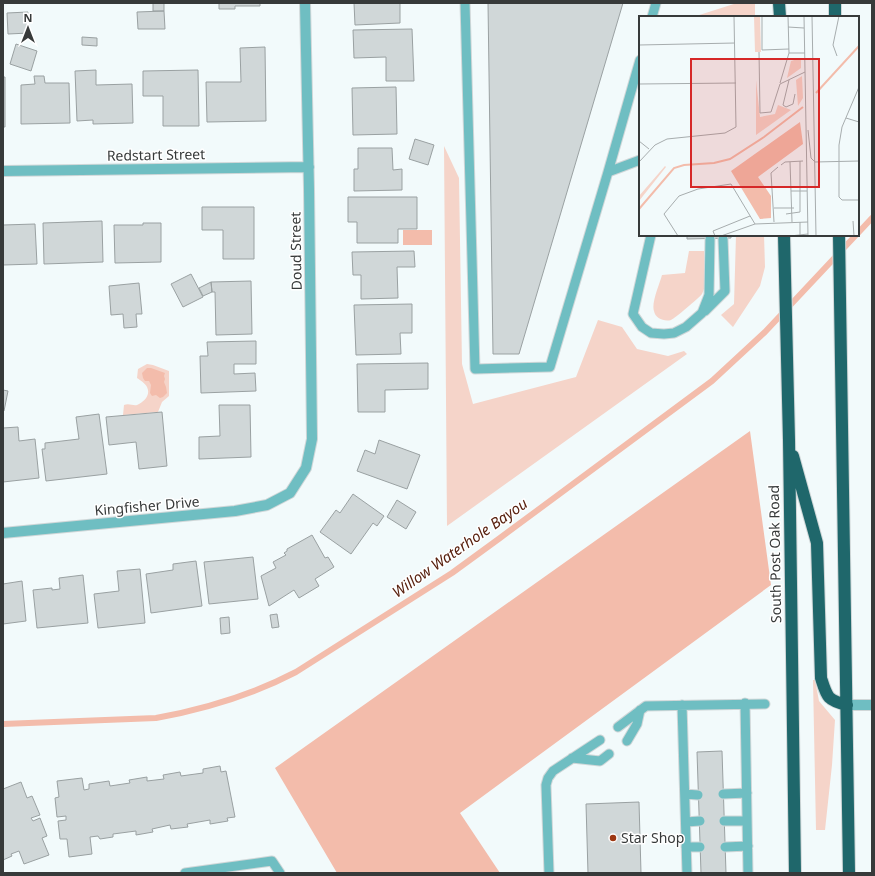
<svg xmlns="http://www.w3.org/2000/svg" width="875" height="876" font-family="'Noto Sans',sans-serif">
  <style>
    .green { fill: #f5d4c9 }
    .water { fill: #f3bcab }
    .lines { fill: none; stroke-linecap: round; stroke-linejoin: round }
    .stream { stroke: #f3bcab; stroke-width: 6 }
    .building { fill: #d0d7d8; stroke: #9aa1a2 }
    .lane-casing { stroke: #d0d7d8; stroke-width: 11 }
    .street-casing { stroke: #d0d7d8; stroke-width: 12 }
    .highway-casing { stroke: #d0d7d8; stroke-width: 14 }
    .lane { stroke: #6fbec2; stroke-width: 9 }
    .street { stroke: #6fbec2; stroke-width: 10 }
    .highway { stroke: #1f676b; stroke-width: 12 }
    .poi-dot { fill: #9d3712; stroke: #fff; stroke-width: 1.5 }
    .labels { text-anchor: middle; stroke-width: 3; stroke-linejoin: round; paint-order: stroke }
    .street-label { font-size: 14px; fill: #373a3a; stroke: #fff }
    .poi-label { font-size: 14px; fill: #373a3a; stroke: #fff; text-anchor: start }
    .water-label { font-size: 15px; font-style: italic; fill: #58210f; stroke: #fff }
    .inset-river { fill: none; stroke: #f3bcab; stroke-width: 2 }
    .inset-road { fill: none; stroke: #a7adae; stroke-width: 1 }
    .view { fill: #d62828; fill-opacity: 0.15; stroke: #d62828; stroke-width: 2 }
    .inset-edge { fill: none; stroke: #373a3a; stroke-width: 2 }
  </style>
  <rect width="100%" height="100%" fill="#f2fafb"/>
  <path class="green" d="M737,3H755V17H693Z
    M444,146L459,178L462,364L473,404L576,377L598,320L622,327L637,349L668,356L684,351L687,354L447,526Z
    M736,235H764L765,267L760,286L733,327L721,315L734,304Z
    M689,251H704C704,264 708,283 702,294C700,297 674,319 671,320C664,322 655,318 654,311C651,303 660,283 662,275L685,273Z
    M147,364L153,365L169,371V396L162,402L158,412L123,415L124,405C129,403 133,406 137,405C144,402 151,395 147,387C145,383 140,380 137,378L138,369Z
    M813,680H815L819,701L835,720L832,765L825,830H816Z"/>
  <path class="water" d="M403,230H432V245H403Z
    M147,368H151L165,373L164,376L165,379L164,382L166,387L167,393L163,397L160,398L156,395L152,396L150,393L151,385L149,381H145L143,378L142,373Z
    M750,431L771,585L460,813L500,873H337L275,768Z"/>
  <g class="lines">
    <path class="stream" d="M858,233L872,218
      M3,724L156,718C205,709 252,695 296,672L452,573L500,538L712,381L765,332L856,235"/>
  </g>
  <path class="building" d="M153,3H164V11H153Z
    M203,3H260V6H235V9H219V3Z
    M354,3H400V23L355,25Z
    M488,3H623L519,354H493Z
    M164,11L165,29H138L137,12Z
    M28,12L29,33L8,34L7,13Z
    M412,29L414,81H386V57L354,58L353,30Z
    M82,37L97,38V46L82,45Z
    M16,44L37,51L31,71L10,64Z
    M265,47L266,121L207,122L206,82H241L240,48Z
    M96,70V85L132,84L133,123L93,124V120L77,121L75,71Z
    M198,70L199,126H163V96H143V71Z
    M34,76H44L45,83H69L70,123L21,124V85L35,84Z
    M3,77H5V127H3Z
    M396,87L397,134L353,135L352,88Z
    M415,139L434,145L428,165L409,159Z
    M358,148H392L393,170L402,169V190L354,191V169H358Z
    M348,197H417V229H398V243H357V222H348Z
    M202,207H254V259H223V230H202Z
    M102,221L103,262L44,264L43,223Z
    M143,223H161V262L115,263L114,225H143Z
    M35,224L37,264L3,265V225Z
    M687,235H731V238L687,239Z
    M414,251L415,267H397L398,298L361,299V275H353L352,252Z
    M191,274L203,297L183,307L171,284Z
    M251,281L252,334L216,335L215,292H212L211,282Z
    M211,282L212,292L203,296L199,288Z
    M139,283L142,314H136L137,327L124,328L123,314L111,315L109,286Z
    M412,304V333H400L401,354L356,355L354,305Z
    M256,341V364H234V374L255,373L256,391L201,393L200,356H208L207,342Z
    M428,363V389L385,390V412H358L357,364Z
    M3,390L8,391L4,411H3Z
    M219,405H250L251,457L199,459V437L220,436Z
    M162,412L167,466L139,469L136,442L109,445L106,417Z
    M99,414L107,474L46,481L42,449H45V443L79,439L76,417Z
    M18,427L19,441L35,439L39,478L3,482V428Z
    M379,440L420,455L407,489L357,471L365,450L375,454Z
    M353,494L384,516L377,526L373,523L351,554L320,532L336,510L340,513Z
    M397,500L416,512L406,529L387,517Z
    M312,535L325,558L328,557L334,567L315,579L319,586L299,598L294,590L269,606L261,576L276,568L273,562L286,555L284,553L287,551V549Z
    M253,557L258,599L209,604L204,562Z
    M196,561L202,606L151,613L146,574L173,570V564Z
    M140,569L145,623L98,628L94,594L119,591L117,571Z
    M83,575L88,623L37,628L33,590L52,588V590L60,589L59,578Z
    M22,581L26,621L3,624V584Z
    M277,614L279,627L272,628L270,615Z
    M229,617L230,633L221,634L220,618Z
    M722,751L726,873H701L697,752Z
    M220,766L221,772L226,771L235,817L227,818L228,821L210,824V820L187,824L188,827L171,829L170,825L152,829L153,832L136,835V831L113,834V837L100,839L98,836L90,837L92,854L69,857L67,839H60L58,821L66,820V816L57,817L55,798L59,797L57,781L82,778L84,790L89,789V784L109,781L110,786L130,783L129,780L147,777V781L164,779L163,775L180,772L181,776L203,773V769Z
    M21,782L27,798L32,796L40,815L31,818L33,821L40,818L47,836L42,838L49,855L24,864L19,851L11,854L12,856L3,860V789Z
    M639,802L641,873H588L586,804Z"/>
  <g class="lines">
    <defs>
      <path id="lane" d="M465,3L475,369L550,367L608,172L640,160
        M652,17L656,3
        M608,172L640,60
        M651,235L633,314L642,327L651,333L664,334L674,333L686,327L702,313L709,295L710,239
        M705,311L725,291L723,239
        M745,703L748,873
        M682,705L687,873
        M618,727L646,706L765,704
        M627,741L637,724L640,710
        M572,758L600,761L609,754
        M685,794L698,795
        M723,794L747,793
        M724,821H747
        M686,822L700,821
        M686,847H700
        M725,847L748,846
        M185,873L272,861L280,873
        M549,873L546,785L548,778L553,771L600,740"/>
      <path id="street" d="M3,171L309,167
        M3,533L235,511L267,505L290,493L306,468L312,439L309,189L305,3
        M847,705H872"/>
      <path id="highway" d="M779,3L780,17
        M835,3V17
        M784,235L789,440L795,873
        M839,235L849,873
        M793,456L817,543L821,678C827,697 827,700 847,705"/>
    </defs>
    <use href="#lane" class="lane-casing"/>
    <use href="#street" class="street-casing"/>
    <use href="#highway" class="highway-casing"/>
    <use href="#lane" class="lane"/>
    <use href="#street" class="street"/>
    <use href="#highway" class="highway"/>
  </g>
  <circle class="poi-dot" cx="613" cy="838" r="4"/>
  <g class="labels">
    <g class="street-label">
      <text transform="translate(156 155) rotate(-1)" y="5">Redstart Street</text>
      <text transform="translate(296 251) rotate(-91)" y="5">Doud Street</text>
      <text transform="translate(147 506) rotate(-5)" y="5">Kingfisher Drive</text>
      <text transform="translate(775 554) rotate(-91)" y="5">South Post Oak Road</text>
    </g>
    <g class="poi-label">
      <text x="621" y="843">Star Shop</text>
    </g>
    <g class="water-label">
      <text transform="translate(460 548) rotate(-35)" y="5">Willow Waterhole Bayou</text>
    </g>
  </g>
  <g transform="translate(639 16)">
    <rect width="220" height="220" fill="#f2fafb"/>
    <path d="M115,0H121L122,36H116ZM162,42V52L148,62L152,45ZM163,60L164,82L159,90L157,64ZM117,64L121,101L136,98L139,89L152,94L117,119ZM26,150L27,151L0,185V180Z" fill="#f5d4c9"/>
    <path d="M161,106L164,128L119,161L132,180V202L121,203L92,155Z" fill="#f3bcab"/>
    <path class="inset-river" d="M177,77L220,30M0,193L35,152L45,149L75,147L91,143L125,121L164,91"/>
    <path class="inset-road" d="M123,0V34L150,33M165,0L169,220M173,0L177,220M149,11L165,12M0,29L96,27M120,36L121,97L132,96L141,68L166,56M150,37H166M198,40L194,29L200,0M150,64L144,89L147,91L154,88L156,78M141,67L150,37L149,0M0,68L97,67M220,71L203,111L200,129V181L203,184H220M207,102L220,106M169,114L172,142L176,146M0,125L10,133M0,146L16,129L28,123L86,117L97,111L95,0M151,146L153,206M176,146L220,145M142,149L146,146L164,145M152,175H168M135,192H155M147,198L161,196V145M214,205L215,220M135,206L132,157L139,151M161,206V220M39,220L25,198L40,180L59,173L92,168L116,208M76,220L74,215L111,200M82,220L116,208L169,206M151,220L169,218"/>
    <path class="view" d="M52,43H180V171H52Z"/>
    <rect width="220" height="220" class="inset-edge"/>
  </g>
  <rect width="875" height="876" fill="none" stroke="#373a3a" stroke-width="8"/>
  <g transform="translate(28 28)" stroke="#ffffff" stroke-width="3" paint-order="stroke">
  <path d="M0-3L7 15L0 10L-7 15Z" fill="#373a3a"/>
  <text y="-6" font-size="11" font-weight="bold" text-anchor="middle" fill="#373a3a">N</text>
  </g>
</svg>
